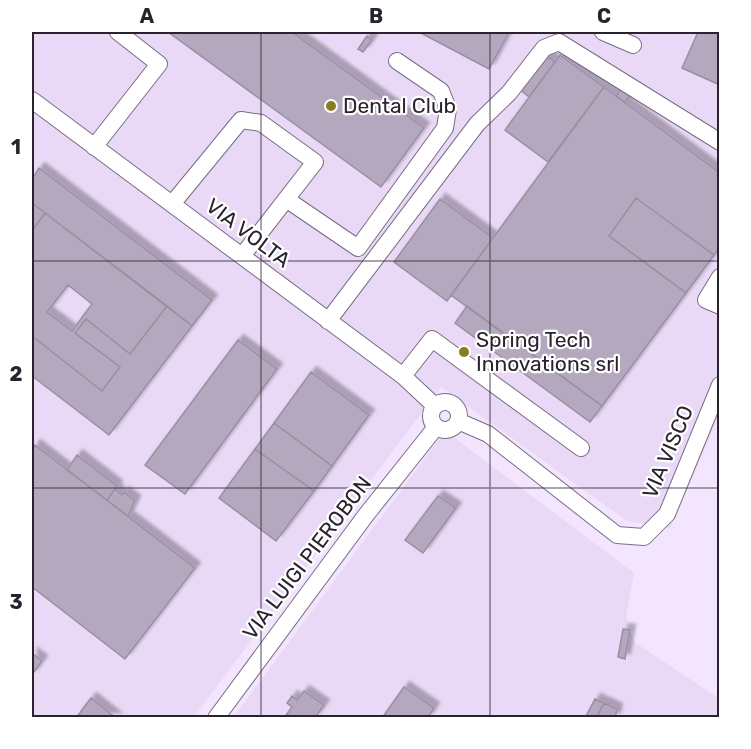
<svg xmlns="http://www.w3.org/2000/svg" width="751" height="749" font-family="Rubik,sans-serif">
  <style>
    .built { fill: #e9d8f6 }
    .building { fill: #b4a8be; stroke: #9a8ea4; stroke-width: 1.5; fill-rule: evenodd; filter: url(#shadow) }
    .lines { fill: none; stroke-linecap: round; stroke-linejoin: round }
    .minor-casing { stroke: #786d81; stroke-width: 18 }
    .minor { stroke: #fff; stroke-width: 16 }
    .grid { fill: none; stroke: #28232c; stroke-width: 1.5; stroke-opacity: 0.55 }
    .poi-dot { fill: #897b20; stroke: #fff; stroke-width: 2 }
    .labels { text-anchor: middle; stroke-width: 4.5; stroke-linejoin: round; paint-order: stroke }
    .poi-label { font-size: 21px; fill: #28232c; stroke: #fff; text-anchor: start }
    .street-label { font-size: 21px; fill: #28232c; stroke: #fff }
    .neatline { fill: none; stroke: #28232c; stroke-width: 2 }
    .grid-label { font-size: 20px; text-anchor: middle; font-weight: bold; fill: #28232c }
  </style>
  <defs>
    <filter id="shadow"><feDropShadow dx="5.5" dy="-5.5" stdDeviation="1.5" flood-color="#0004"/></filter>
  </defs>
  <rect width="100%" height="100%" fill="#f2e5fd"/>
  <path class="built" d="M32,32H719V416L670,528L627,521L441,387L194,717H32Z
    M445,431L634,573L626,617L634,642L720,699L719,718H233Z"/>
  <path class="building" d="M168,32H292L424,128L381,187Z
    M419,32H509L489,69Z
    M698,32H720V85L682,68Z
    M367,36L372,40L363,52L358,49Z
    M546,55L555,62L529,97L519,89Z
    M560,55L604,87L548,162L505,130Z
    M604,87L720,173V248L714,255L636,198L609,236L686,293L602,406L451,295Z
    M621,89L630,95L625,103L616,96Z
    M39,168L212,300L192,326L32,203V179Z
    M636,198L714,255L686,293L609,236Z
    M440,199L493,238L447,301L394,262Z
    M32,203L45,213L32,231Z
    M45,213L167,306L130,354L86,319L75,333L120,367L102,391L32,336V231ZM68,285L92,304L72,331L47,312Z
    M167,306L192,326L109,435L32,376V336L102,391L120,367L75,333L86,319L130,354Z
    M467,306L602,406L590,422L455,323Z
    M238,340L277,369L185,494L145,465Z
    M311,372L369,415L332,466L274,423Z
    M274,423L332,466L314,491L255,449Z
    M35,445L195,568L125,659L32,587V450Z
    M255,449L314,491L276,541L219,498Z
    M77,455L117,486L107,500L67,470Z
    M115,489L122,495L124,492L135,501L128,516L107,500Z
    M438,496L456,508L423,553L405,540Z
    M623,629L630,630L625,659L618,657Z
    M32,653L42,661L32,675Z
    M404,687L434,708L428,718H382Z
    M304,691L324,705L315,718H284L292,707L287,703L292,696L297,700Z
    M91,698L116,718H76Z
    M595,699L604,703L596,718H589L586,716Z
    M604,703L617,709L615,718H596Z"/>
  <g class="lines">
    <defs>
      <path id="minor" d="M603,32L633,45
        M32,100L403,376L435,406
        M94,147L159,64L118,32
        M286,199L358,248L445,128L448,109L441,91L397,61
        M172,204L241,120L261,123L315,162L242,256
        M720,277L706,300L720,306
        M328,321L477,124L509,93L544,48L559,42L720,142
        M403,376L432,339L581,448
        M431 416a14 14 0 1 1 28 0a14 14 0 1 1-28 0Z
        M458,421L488,434L617,535L644,537L667,514L720,385
        M216,718L366,515L436,427"/>
    </defs>
    <use href="#minor" class="minor-casing"/>
    <use href="#minor" class="minor"/>
  </g>
  <path class="grid" d="M261,32V718M490,32V718M32,261H720M32,488H720"/>
  <g class="poi-dot">
    <circle cx="331" cy="106" r="6"/>
    <circle cx="464" cy="352" r="6"/>
  </g>
  <g class="labels">
    <g class="poi-label">
      <text x="343" y="113">Dental Club</text>
      <text x="476" y="347">Spring Tech<tspan x="476" dy="24">Innovations srl</tspan></text>
    </g>
    <g class="street-label">
      <text transform="translate(248 233) rotate(37)" y="7">VIA VOLTA</text>
      <text transform="translate(668 452) rotate(-67)" y="7">VIA VISCO</text>
      <text transform="translate(307 558) rotate(-53)" y="7">VIA LUIGI PIEROBON</text>
    </g>
  </g>
  <rect width="751" height="749" fill="none" stroke="#ffffff" stroke-width="66"/>
  <rect x="33" y="33" width="685" height="683" class="neatline"/>
  <g class="grid-label">
    <text x="147" y="23">A</text>
    <text x="376" y="23">B</text>
    <text x="604" y="23">C</text>
    <text x="16" y="154">1</text>
    <text x="16" y="381">2</text>
    <text x="16" y="609">3</text>
  </g>
</svg>
